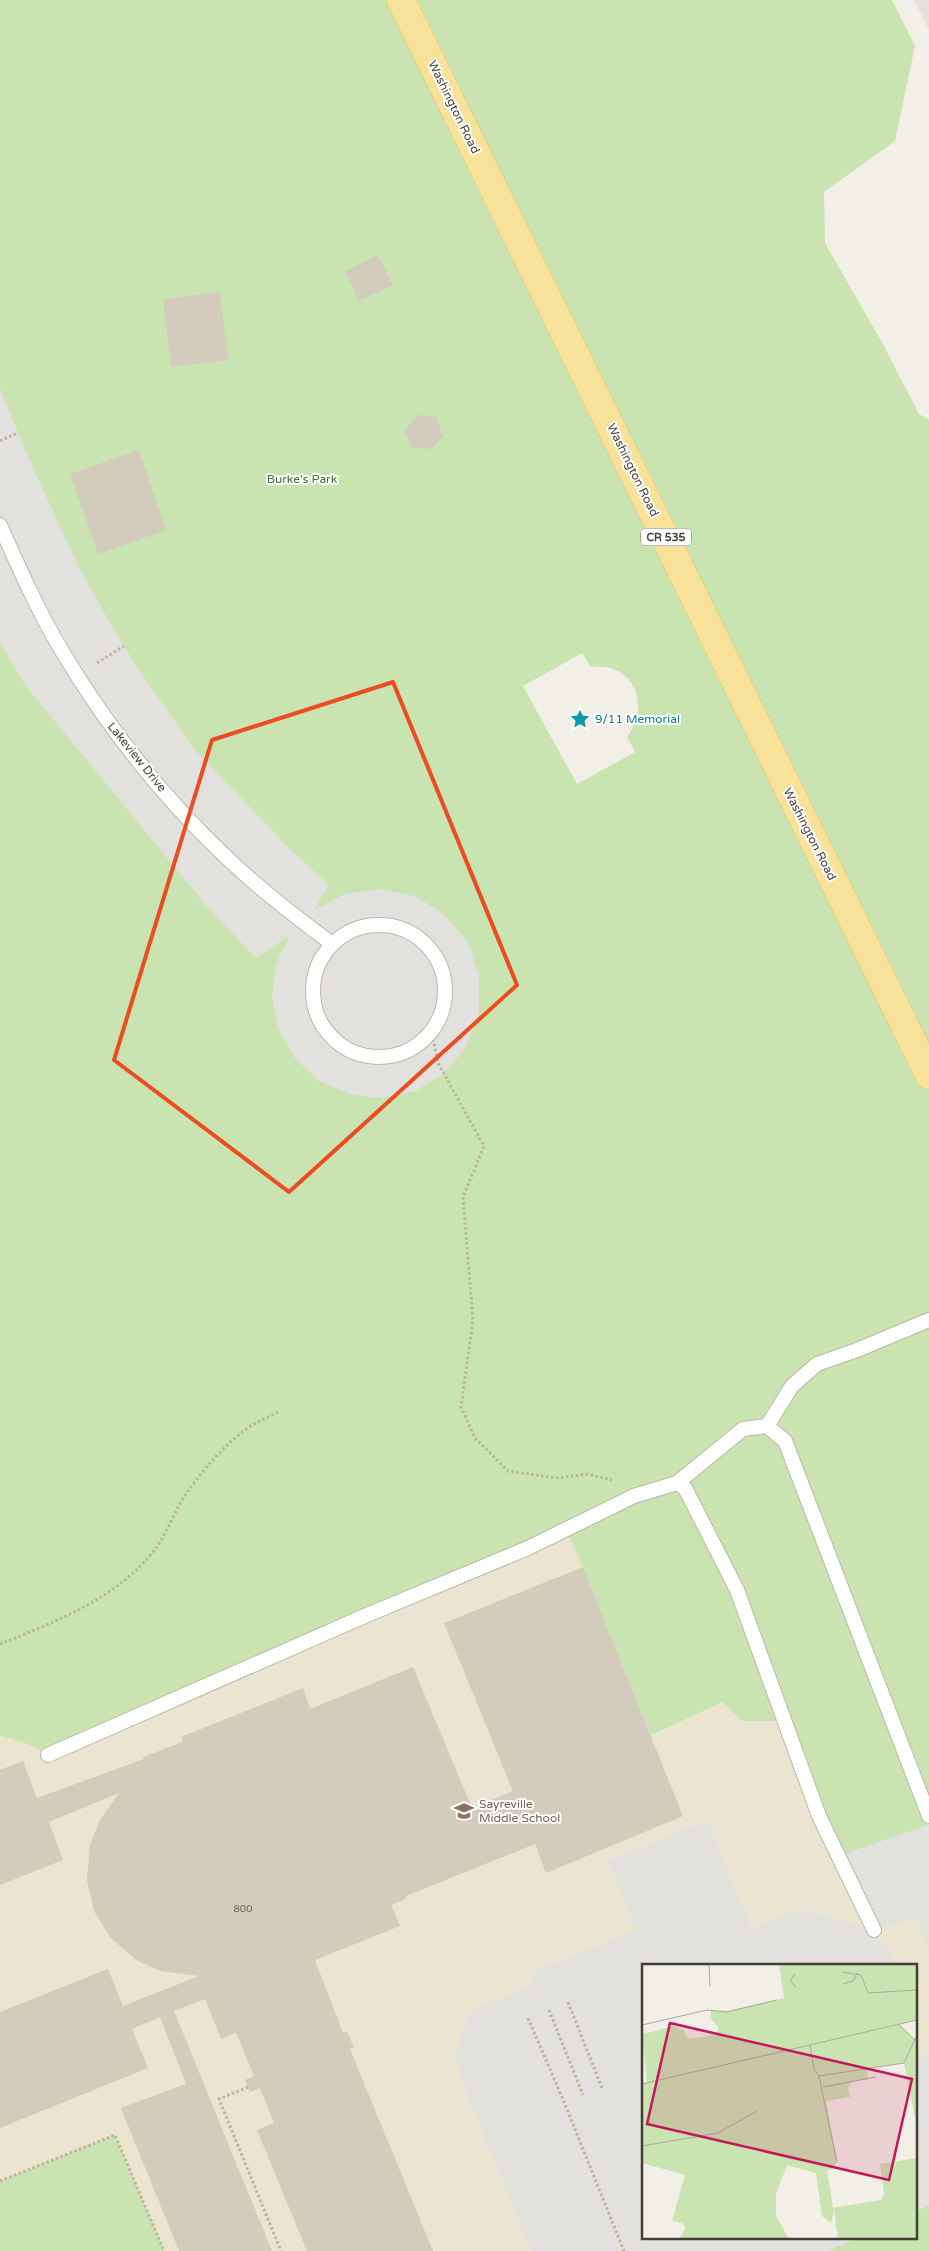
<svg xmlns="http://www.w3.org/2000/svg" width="929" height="2251" font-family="'Varela Round',sans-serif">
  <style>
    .education { fill: #eae4d1; fill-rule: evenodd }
    .green { fill: #cae4b1; fill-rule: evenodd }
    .parking { fill: #e3e1de }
    .building { fill: #d3cbbc }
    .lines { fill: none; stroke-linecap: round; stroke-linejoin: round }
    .service-casing { stroke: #bdb7a9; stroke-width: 16 }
    .primary-casing { stroke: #dcc069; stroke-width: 29 }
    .path { stroke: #beb39b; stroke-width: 3; stroke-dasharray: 2.5 2.5; stroke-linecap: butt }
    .service { stroke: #fff; stroke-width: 14 }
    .primary { stroke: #f8e299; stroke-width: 28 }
    .marked { fill: none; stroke: #ed4b21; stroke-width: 4; stroke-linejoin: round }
    .labels { text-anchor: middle; stroke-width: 4; stroke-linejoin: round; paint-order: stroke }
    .number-label { font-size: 10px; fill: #686258 }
    .shield { fill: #fff; stroke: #7c7972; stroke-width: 1 }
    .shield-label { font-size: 11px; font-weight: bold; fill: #443f36 }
    .street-label { font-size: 12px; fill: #443f36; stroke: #fff }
    .park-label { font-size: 12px; fill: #43722c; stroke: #fff }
    .culture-label { font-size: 12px; fill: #0d838f; stroke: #fff; text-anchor: start }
    .education-label { font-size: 12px; fill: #785e54; stroke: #fff; text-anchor: start }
    .inset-road { fill: none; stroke: #aca9a0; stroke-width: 1 }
    .view { fill: #c2185b; fill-opacity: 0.15; stroke: #c2185b; stroke-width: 2.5 }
    .inset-edge { fill: none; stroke: #443f36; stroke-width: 2.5 }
  </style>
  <rect width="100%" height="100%" fill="#f2efe6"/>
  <path class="education" d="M929,1259V2251H0V1658ZM643,1965H915V2237H643Z"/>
  <path class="green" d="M0,0H892L915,46L895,141L824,192L825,243L884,346L919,414L929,420V1825L839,1856L783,1721H742L723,1702L651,1735L583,1567L566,1529L48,1755L25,1743L0,1736ZM582,653L591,667C634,662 651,705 627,737L635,752L577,784L523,686Z
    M115,2135L164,2251H0V2181Z
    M929,2205V2251H828L859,2237H915V2212Z"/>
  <path class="parking" d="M914,0H929V30Z
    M0,389L29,459L78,566L110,623L138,669L195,750L292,851L329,885L314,910L345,894L380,889L415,896L445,915L468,942L479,977V1013L466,1047L443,1074L415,1091L382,1098L350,1094L319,1081L295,1058L279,1030L272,997L276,964L290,935L256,958L205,904L25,685L0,642Z
    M707,1820L751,1928L788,1913L808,1911L873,1930L839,1856L929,1825V1950L917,1919L874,1930L898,1965H643V2237H859L828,2251H531L461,2079L457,2059L460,2035L471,2014L481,2006L535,1984L530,1973L636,1930L608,1861Z
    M915,2052L918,2058L929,2054V2205L915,2212Z"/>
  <path class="building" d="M378,255L393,285L359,301L345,271Z
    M220,292L228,360L171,367L163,299Z
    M417,415L436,417L443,436L431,449L411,447L405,431Z
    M139,450L166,530L98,554L70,474Z
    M583,1567L683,1816L546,1873L535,1844L406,1896L407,1898L391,1905L400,1926L315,1960L343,2033L347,2031L354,2048L350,2049L433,2251H307L257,2130L274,2123L260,2088L250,2092L245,2080L254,2076L236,2032L221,2039L205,1999L174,2011L272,2251H179L121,2108L186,2084L160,2017L132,2029L148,2068L0,2128V2012L108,1969L123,2006L199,1976L160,1971L136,1960L110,1937L94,1911L87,1880L90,1845L100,1820L119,1793L49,1822L63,1860L0,1885V1770L23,1761L37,1798L144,1759L143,1757L183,1742L181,1737L303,1688L310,1709L413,1667L472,1808L513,1791L444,1623Z"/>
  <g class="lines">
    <defs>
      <path id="service" d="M0,525C19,568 38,611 62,651C106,725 162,796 224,855C258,888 295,916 332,944
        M313 991a66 66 0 1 1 132 0a66 66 0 1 1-132 0Z
        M767,1426L792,1386L817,1364L857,1350L929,1320
        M677,1483L685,1488L737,1590L819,1816L874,1930
        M48,1755L367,1615L528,1548L634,1496L677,1483L743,1429L767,1426L785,1441L929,1816"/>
      <path id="primary" d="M401,0L929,1075"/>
    </defs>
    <use href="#service" class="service-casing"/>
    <use href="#primary" class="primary-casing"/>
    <path class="path" d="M0,441L18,433
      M97,663L124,646
      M432,1034L438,1063L484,1146L463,1197L473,1320L461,1407L475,1438L508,1471L557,1478L587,1474L612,1480
      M0,1644C54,1622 114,1600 152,1553C165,1538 172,1517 182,1500C197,1476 228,1440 252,1425C261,1420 271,1416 280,1411
      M568,2002L602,2088
      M549,2010L583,2095
      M528,2018L564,2102L624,2251
      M248,2087L219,2099L281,2251
      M0,2181L115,2135L164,2251"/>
    <use href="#service" class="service"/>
    <use href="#primary" class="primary"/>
  </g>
  <path class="marked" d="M393,682L517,985L289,1192L114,1060L212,740Z"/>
  <defs>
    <symbol id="sight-bare" viewBox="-9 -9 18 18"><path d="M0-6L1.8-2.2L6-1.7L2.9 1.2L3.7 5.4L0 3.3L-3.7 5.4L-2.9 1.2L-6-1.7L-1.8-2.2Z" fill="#0f9aa8" stroke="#fff" stroke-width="2.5" paint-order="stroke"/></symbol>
    <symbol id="school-bare" viewBox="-9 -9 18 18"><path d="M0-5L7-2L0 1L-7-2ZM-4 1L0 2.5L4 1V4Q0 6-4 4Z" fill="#8d6e63" stroke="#fff" stroke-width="2.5" paint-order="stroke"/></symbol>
  </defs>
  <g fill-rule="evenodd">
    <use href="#sight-bare" x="566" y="705" width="28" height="28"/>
    <use href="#school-bare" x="450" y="1797" width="28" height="28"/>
  </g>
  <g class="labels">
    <g class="number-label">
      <text x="243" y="1912">800</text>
    </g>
    <rect class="shield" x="641" y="528.5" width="50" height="17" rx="4"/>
    <g class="shield-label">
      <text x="666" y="541">CR 535</text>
    </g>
    <g class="street-label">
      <text transform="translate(454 107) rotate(64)" y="4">Washington Road</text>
      <text transform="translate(633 470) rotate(64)" y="4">Washington Road</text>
      <text transform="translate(137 757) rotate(51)" y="4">Lakeview Drive</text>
      <text transform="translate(810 834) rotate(63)" y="4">Washington Road</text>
    </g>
    <g class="park-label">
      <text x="302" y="483">Burke's Park</text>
    </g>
    <g class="culture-label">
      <text x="595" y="723">9/11 Memorial</text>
    </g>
    <g class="education-label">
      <text x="479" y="1808">Sayreville<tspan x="479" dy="14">Middle School</tspan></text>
    </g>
  </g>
  <g transform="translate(642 1964)">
    <rect width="275" height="275" fill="#f2efe6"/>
    <path d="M137,0H275V56L257,60L273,76L275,71V164L262,99L225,105L226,115L210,118L206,124L208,133L184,137L195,198L190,206H185L191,244L239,236L242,230L238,200L275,194V275H196L192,246L189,259L180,252L174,209L145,201L134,230V252L147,275H37L44,264L40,259L30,257L43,211L0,199V120L5,118L0,70L32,62L42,67L46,75L72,71L77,65L69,54V46L85,47L142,34Z" fill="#cae4b1"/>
    <path class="inset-road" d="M67,0L68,22M200,8L219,11L226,29L275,26M153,10L148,17L154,23M201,20L211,17L215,9M256,60L273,76M0,61L65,46L85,48L135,36M168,81L172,105L177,112M0,120L275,56M181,123L234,113M0,182L76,169L115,147M195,198L177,112L262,99L275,71"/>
    <path class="view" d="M28,59L270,115L247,216L5,160Z"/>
    <rect width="275" height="275" class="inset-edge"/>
  </g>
</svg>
